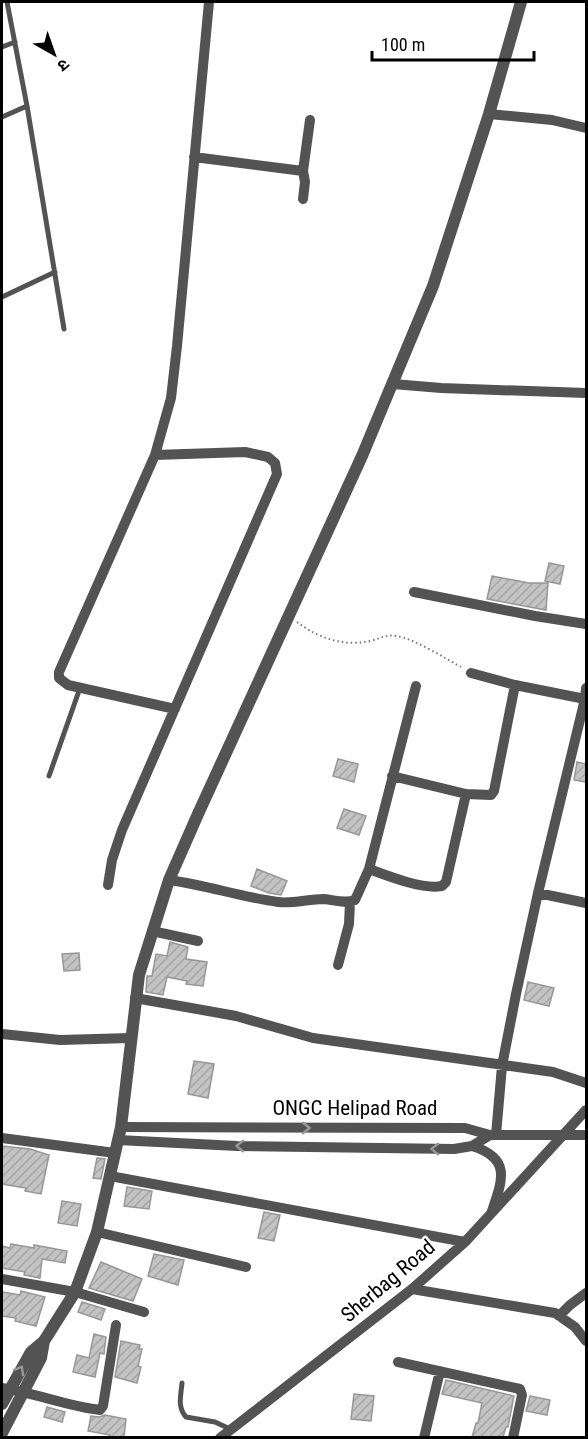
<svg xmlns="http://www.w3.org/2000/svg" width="588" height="1439" font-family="'Roboto Condensed','Noto Sans Devanagari',sans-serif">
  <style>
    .building { fill: url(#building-hatch); stroke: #979797; stroke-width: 1.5 }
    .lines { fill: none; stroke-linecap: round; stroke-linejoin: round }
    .path { stroke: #757575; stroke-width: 2; stroke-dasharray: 1.5 3; stroke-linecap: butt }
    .service { stroke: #535353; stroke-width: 5 }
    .minor { stroke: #535353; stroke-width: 10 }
    .tertiary { stroke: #535353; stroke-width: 12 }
    .oneway { stroke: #989898 }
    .labels { text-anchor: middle; stroke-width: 5; stroke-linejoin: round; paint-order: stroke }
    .street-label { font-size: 21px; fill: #000; stroke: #fff }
  </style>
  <defs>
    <pattern id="building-hatch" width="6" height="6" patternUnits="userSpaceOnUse" patternTransform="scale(1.5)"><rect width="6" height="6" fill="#c3c3c3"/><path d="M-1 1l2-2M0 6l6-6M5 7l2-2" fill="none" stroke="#a6a6a6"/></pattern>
  </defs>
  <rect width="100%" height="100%" fill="#fff"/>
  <path class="building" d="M549,563L564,566L560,584L545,581Z
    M492,576L529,583H548L546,610L487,599Z
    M338,759L358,764L354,782L333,776Z
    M577,762L586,764V782L574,780Z
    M344,809L366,816L359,835L337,828Z
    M257,869L287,881L281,895L269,893L251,886Z
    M170,942L188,947L186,959L207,962L203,986L186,984L187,981L167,977L163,995L146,992L147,976H152L156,954L167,956Z
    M79,953L80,970L64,971L62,954Z
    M528,982L554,988L549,1006L524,1000Z
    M194,1061L214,1064L208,1098L188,1094Z
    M2,1146L30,1149L49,1155L41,1194L25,1191L26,1188L2,1184Z
    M97,1158L105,1159L101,1179L93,1178Z
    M127,1187L152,1191L149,1209L124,1206Z
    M62,1201L81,1204L77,1226L58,1223Z
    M264,1212L280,1215L274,1241L258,1238Z
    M11,1244L34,1248V1245L67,1251L65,1263L42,1259L40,1278L24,1275L25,1272L2,1268V1246L10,1248Z
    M154,1254L184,1260L178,1285L148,1276Z
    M101,1262L142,1279L133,1301L89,1288Z
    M21,1291L45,1297L36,1326L15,1321L16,1318L2,1316V1292L20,1295Z
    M82,1302L105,1309L101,1320L78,1312Z
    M94,1334L106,1337L104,1354L100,1353L95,1377L73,1372L77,1355L89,1358Z
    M121,1341L140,1345L139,1349H142L138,1366L141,1367L137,1383L115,1377Z
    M446,1380L514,1396L508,1427H506L503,1437H472L476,1423H478L482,1403L442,1394Z
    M354,1394L374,1396L371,1421L351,1419Z
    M530,1396L550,1400L547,1415L526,1411Z
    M47,1407L65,1412L62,1422L44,1417Z
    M105,1415L126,1419L124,1437H109L110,1435L88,1431L91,1416L99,1417Z"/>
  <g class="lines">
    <path class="path" d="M297,622C318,638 344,647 370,641C380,639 385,634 397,636C415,639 446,659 463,668"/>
    <path class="service" d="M7,2L27,106L64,329
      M2,47L15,42
      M2,117L27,106
      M2,297L55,272
      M49,776L80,688
      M182,1383C181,1395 177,1407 186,1417L215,1422L230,1429"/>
    <path class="minor" d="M489,114L552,120L586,128
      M194,157L303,171
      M303,199L305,182L303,171L310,120
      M393,384L441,388L586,393
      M414,592L535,616L586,624
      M471,673L515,685L585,699
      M175,709L68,685L59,678V672L155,455L171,398L177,346L209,2
      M392,776L466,794L491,795L494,791L515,685
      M369,869C388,876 423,890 442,886L446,882L466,794
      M169,880C206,885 241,897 278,902C293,904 308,899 324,899C335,900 345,904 355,900L369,869L416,686
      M108,885L112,860L122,830L277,474L275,463L268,457L245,452L155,455
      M538,893L586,903
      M152,931L198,941
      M338,965L349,924L350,902
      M135,998L236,1016L313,1038L553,1072L586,1083
      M2,1034L60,1040L131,1038
      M121,1127L465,1128L490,1135H586
      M496,1135L502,1066L516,994L538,893L585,699L586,688
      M2,1138L115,1153
      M118,1140L237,1146L454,1149L472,1146L490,1135
      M472,1146C511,1158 503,1179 492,1211
      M110,1176L465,1242
      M97,1232L246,1267
      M2,1279L75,1292L144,1312
      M412,1289L555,1313L575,1327L586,1341
      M559,1316L570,1305L586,1293
      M398,1362L520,1389L522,1395L513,1438
      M2,1388C35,1393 67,1406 100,1410L103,1406L116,1325
      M220,1438L412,1289L465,1242L586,1110
      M424,1438L440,1371"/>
    <path class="tertiary" d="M2,1404L31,1352L44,1341L75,1292L97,1232L121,1127L139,975L169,880L198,814L362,456L433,286L489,114L521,2
      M2,1433L41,1358L44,1341"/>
  </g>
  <defs><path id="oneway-chevron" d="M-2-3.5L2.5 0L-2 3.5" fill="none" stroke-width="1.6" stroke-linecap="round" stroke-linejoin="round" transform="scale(1.5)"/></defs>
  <g class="oneway">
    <use href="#oneway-chevron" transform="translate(306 1128)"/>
    <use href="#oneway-chevron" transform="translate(240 1146) rotate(-179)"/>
    <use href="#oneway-chevron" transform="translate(435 1149) rotate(-179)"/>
    <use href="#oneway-chevron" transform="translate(20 1370) rotate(-60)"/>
  </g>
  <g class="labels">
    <g class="street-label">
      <text x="355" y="1115">ONGC Helipad Road</text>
      <text transform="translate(388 1281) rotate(-40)" y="7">Sherbag Road</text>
    </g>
  </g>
  <rect width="588" height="1439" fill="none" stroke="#000000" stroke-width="6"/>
  <g transform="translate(54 54) rotate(140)" stroke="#ffffff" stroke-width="4.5" paint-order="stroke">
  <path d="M0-4.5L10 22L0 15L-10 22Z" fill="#000000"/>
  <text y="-9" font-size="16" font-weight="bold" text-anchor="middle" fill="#000000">उ</text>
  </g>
  <path d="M372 51v9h162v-9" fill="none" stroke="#000000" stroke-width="3"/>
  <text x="381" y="51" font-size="18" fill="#000000" stroke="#ffffff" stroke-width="4.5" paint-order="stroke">100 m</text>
</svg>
